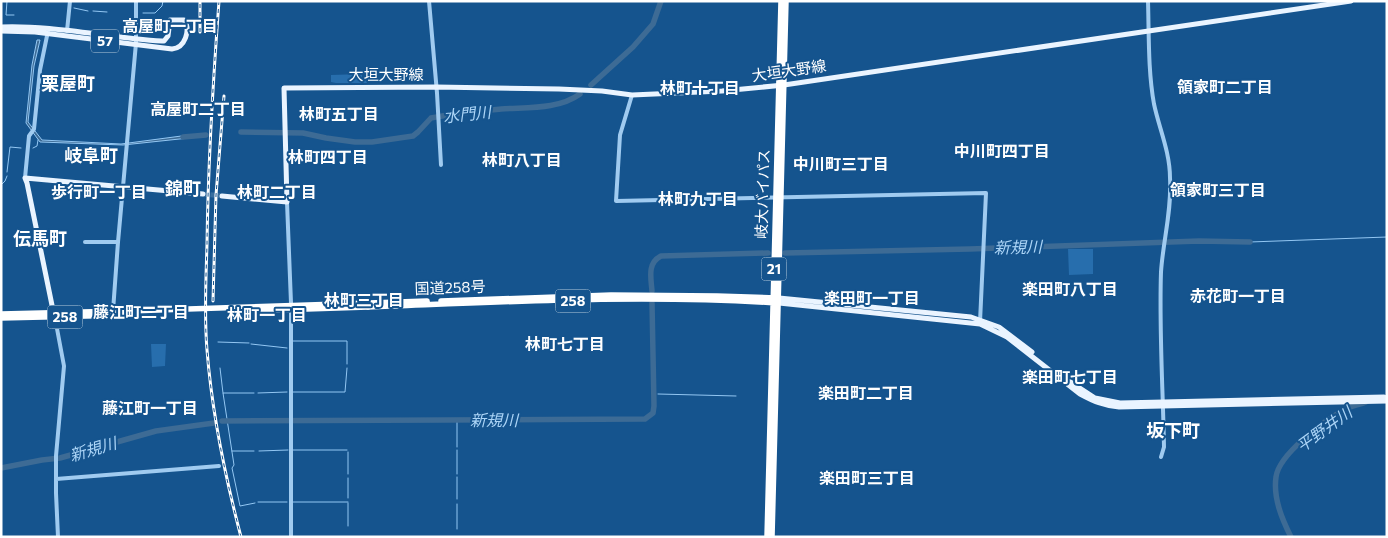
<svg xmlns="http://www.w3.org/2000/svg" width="1388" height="538" font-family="Commissioner,'Noto Sans JP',sans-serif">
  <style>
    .green { fill: #276ead }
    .water { fill: #3d6b95; stroke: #93c7f3 }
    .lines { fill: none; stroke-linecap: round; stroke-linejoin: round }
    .stream { stroke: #93c7f3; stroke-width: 1 }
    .river { stroke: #3d6b95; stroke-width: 5.5 }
    .major-tunnel { stroke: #386e9f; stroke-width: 5; stroke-dasharray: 5 2.5; stroke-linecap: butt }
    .minor { stroke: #a0cbf0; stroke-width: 4 }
    .major { stroke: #eaf4ff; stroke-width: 5 }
    .highway { stroke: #fff; stroke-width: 5.5 }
    .rail-casing { stroke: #fff; stroke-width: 3 }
    .rail { stroke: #15548e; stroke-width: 1; stroke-dasharray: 4; stroke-linecap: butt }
    .highway-bridge { stroke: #fff; stroke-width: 5.5 }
    .labels { text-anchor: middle; stroke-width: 4; stroke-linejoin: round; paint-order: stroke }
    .shield { fill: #15548e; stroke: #b9ccdd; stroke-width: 1 }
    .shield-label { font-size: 14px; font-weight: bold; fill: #fff }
    .street-label { font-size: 15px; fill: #fff; stroke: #15548e }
    .neighbourhood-label { font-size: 16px; font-weight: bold; fill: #fff; stroke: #15548e }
    .water-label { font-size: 16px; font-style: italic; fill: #acd5f7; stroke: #15548e }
    .quarter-label { font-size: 18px; font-weight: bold; fill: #fff; stroke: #15548e }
  </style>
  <rect width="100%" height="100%" fill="#15548e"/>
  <path class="green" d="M362,74V78L367,79V83H336L331,82V75Z
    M1068,249H1093V274L1069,275Z
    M151,344H166L165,366L152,367Z"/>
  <path class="water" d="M37,40H40L34,66L28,122L42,140L121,144L189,135V138L123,145L40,142L26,123L32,65Z"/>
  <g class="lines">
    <path class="stream" d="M7,1L6,15H14
      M74,8L88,11
      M93,11L107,12
      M143,13H155L162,6L163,1
      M33,148L37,146L38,140
      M7,172L10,147L21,148
      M1,185L5,181L7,176
      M1250,242L1387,237
      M292,341H347V364
      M218,342L249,343
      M251,344L287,348
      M220,368L223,393
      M293,392H345L347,368
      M254,393H223L234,465L232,468L240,506L255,503
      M258,393L287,392
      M654,394H655
      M658,394L736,396
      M457,447V421
      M293,450H347
      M232,451H254
      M259,451L288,450
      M348,452V474
      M457,474V450
      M457,477V499
      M348,478V498
      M258,502H287
      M293,502H348
      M457,504V529
      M348,526V503"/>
    <path class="river" d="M591,85L633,47L653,24L661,1
      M241,132L303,133L326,138L355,142H372L413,136L418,132L431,118C454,113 478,111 501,109C526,107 558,110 580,94
      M183,137L206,135
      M785,253L970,249L1199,241L1250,242
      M652,291C651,278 647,263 661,256L768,253
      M222,421L645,419L653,413L654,406L652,303
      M1,468L42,460L60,458L156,431L214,423
      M1291,537C1282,519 1273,498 1276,477C1279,454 1324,421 1344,410C1350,406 1359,405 1366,402"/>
    <path class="major-tunnel" d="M203,194L222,196"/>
    <path class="minor" d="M429,1L437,93L441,165
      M1148,1C1149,35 1148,71 1154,104C1159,128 1170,152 1170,178C1172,210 1163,241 1161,272C1159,330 1163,389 1164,447L1161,457
      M67,31L70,1
      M632,95L620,135L616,201L986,193L980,322
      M25,178L29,136L34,129L40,70L48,31
      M287,202L291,303V537
      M85,242H118L136,43V1
      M113,311L118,242
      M55,318L64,366L56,456V493L58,537
      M56,479L219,466"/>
    <path class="major" d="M1,27C55,25 108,38 162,41H164L168,36L170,20H184C191,30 185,48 172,49L35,32L1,31
      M222,196L287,202L284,88L436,87L559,89L602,91L632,95L722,91L784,85L1351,1
      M779,298L971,317L999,327L1032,352
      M779,303L980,324L1007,337L1080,394C1093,401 1104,406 1119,407L1387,401
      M54,315L27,183L25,178L203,194
      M1066,379L1095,398L1120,403L1384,397"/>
    <path class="highway" d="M441,301L611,295L717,296L776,298
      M369,303L427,301
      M368,307C502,302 643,294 776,303
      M1,314L122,311
      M1,318L129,315
      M767,537L781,1
      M772,537L786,1"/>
    <defs>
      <path id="rail" d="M219,1C213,82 208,163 207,244C206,279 204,315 207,350C212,413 225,476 241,537
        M200,32V1
        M213,301L216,195L224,96"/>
    </defs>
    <use href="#rail" class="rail-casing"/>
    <use href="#rail" class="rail"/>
    <path class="highway-bridge" d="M128,311L369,303
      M243,311L368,307"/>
  </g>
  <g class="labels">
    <g class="shield">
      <rect x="91" y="29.5" width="28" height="23" rx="4"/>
      <rect x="761.5" y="257.5" width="25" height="23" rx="4"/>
      <rect x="555.5" y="289.5" width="35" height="23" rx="4"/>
      <rect x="47.5" y="305.5" width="35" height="23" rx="4"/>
    </g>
    <g class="shield-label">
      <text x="105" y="46">57</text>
      <text x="774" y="274">21</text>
      <text x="573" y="306">258</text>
      <text x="65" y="322">258</text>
    </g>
    <g class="street-label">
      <text transform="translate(789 71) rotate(-8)" y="5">大垣大野線</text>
      <text x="386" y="80">大垣大野線</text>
      <text transform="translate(763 194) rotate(-88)" y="5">岐大バイパス</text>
      <text transform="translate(450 288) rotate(-2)" y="5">国道258号</text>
    </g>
    <g class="neighbourhood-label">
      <text x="170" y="32">高屋町一丁目</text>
      <text x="1225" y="93">領家町二丁目</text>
      <text x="700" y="94">林町十丁目</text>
      <text x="198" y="115">高屋町二丁目</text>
      <text x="339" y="120">林町五丁目</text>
      <text x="1002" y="157">中川町四丁目</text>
      <text x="328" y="163">林町四丁目</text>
      <text x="522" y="166">林町八丁目</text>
      <text x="841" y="170">中川町三丁目</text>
      <text x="1218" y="196">領家町三丁目</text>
      <text x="99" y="198">歩行町一丁目</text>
      <text x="277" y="198">林町二丁目</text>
      <text x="698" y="205">林町九丁目</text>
      <text x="1070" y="295">楽田町八丁目</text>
      <text x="1238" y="302">赤花町一丁目</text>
      <text x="872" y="304">楽田町一丁目</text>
      <text x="364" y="306">林町三丁目</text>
      <text x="141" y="318">藤江町二丁目</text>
      <text x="267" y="321">林町一丁目</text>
      <text x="565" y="350">林町七丁目</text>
      <text x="1070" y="383">楽田町七丁目</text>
      <text x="866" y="399">楽田町二丁目</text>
      <text x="150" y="414">藤江町一丁目</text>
      <text x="867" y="484">楽田町三丁目</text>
    </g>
    <g class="water-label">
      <text transform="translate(467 114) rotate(-6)" y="6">水門川</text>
      <text transform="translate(1018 247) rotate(-1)" y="6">新規川</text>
      <text x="494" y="426">新規川</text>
      <text transform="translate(1324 429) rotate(-36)" y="6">平野井川</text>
      <text transform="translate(93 449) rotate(-16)" y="6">新規川</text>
    </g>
    <g class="quarter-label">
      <text x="68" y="90">栗屋町</text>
      <text x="91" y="162">岐阜町</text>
      <text x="183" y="195">錦町</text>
      <text x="40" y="245">伝馬町</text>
      <text x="1173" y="437">坂下町</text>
    </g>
  </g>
  <rect width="1388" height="538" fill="none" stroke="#ffffff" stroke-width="5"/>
</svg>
